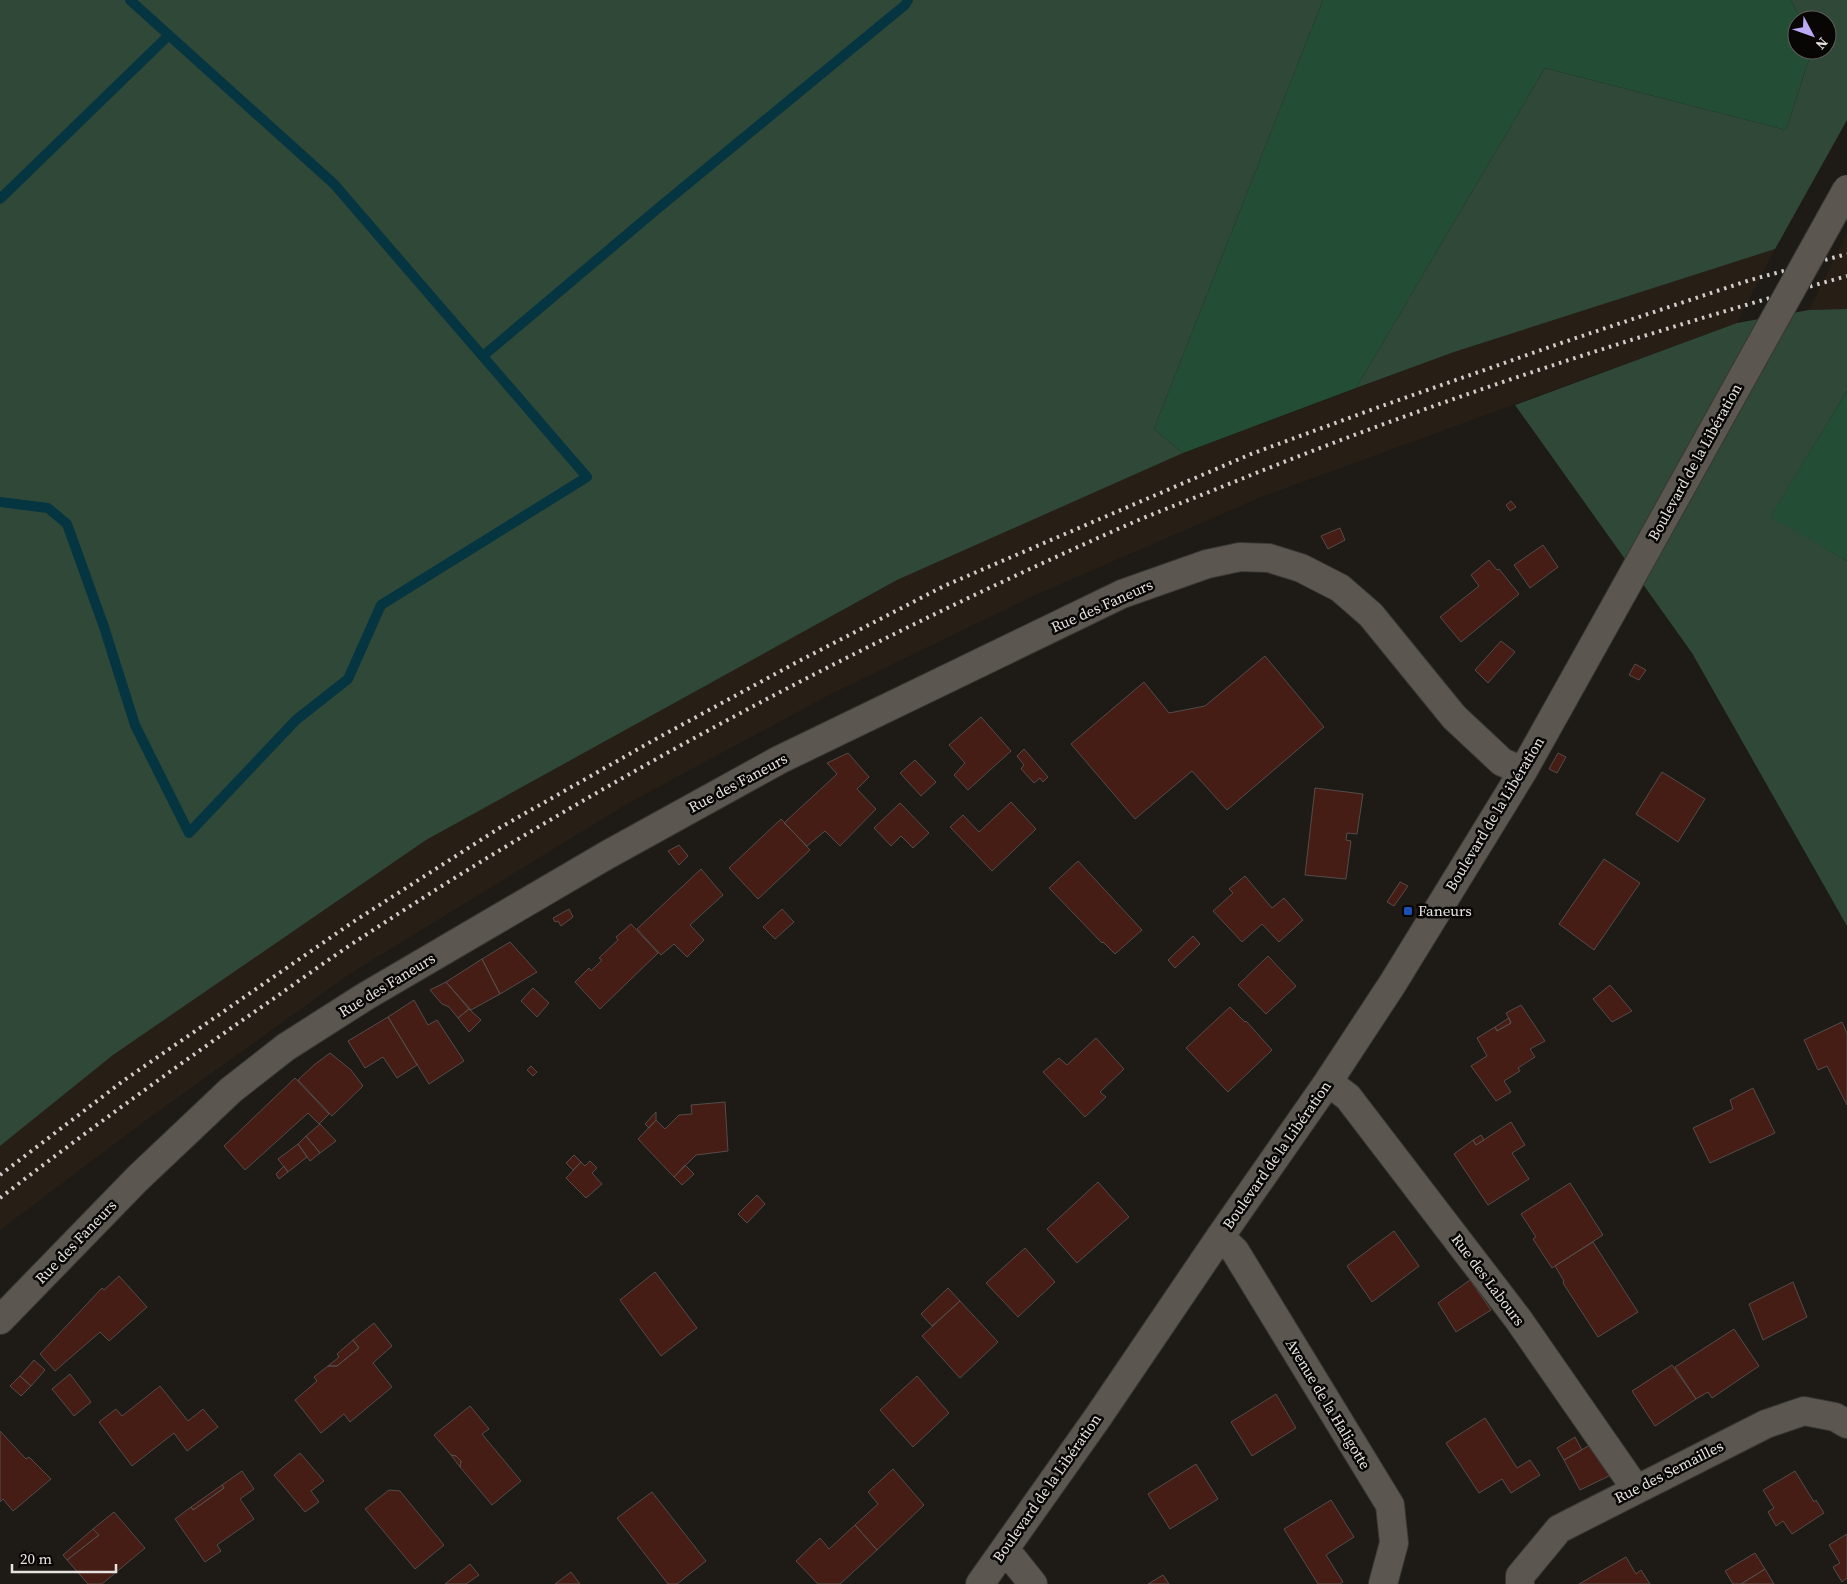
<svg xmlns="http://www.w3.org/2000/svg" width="1847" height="1584" font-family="'Source Serif 4',serif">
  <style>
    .built { fill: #271f15 }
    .green { fill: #304838 }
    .forest { fill: #234e35 }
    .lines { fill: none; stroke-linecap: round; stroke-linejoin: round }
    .stream { stroke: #053540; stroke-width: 10 }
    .building { fill: #451d15; stroke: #544c4a }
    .minor-casing { stroke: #393734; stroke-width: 30 }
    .minor { stroke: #5b5650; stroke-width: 28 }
    .rail { stroke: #d0cdca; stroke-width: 4; stroke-dasharray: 2.5 5; stroke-linecap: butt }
    .minor-bridge-casing { stroke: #393734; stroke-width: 30; stroke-linecap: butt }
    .minor-bridge { stroke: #5b5650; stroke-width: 28 }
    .transit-dot { fill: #1a4fb4; stroke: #070604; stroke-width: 2 }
    .labels { text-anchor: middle; stroke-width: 5; stroke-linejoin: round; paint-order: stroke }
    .street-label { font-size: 15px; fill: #e6e3e0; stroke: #070604 }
    .poi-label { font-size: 15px; fill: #e6e3e0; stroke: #070604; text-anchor: start }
  </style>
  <rect width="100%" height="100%" fill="#1e1a15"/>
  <path class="built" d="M1847,233V309L1809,310Z
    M1775,249L1737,323L1261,497L1033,596L829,695L627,804L351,973L149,1118L0,1230V1146L113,1055L426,840L897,580L1183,453L1454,352Z"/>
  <path class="green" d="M0,0H1323L1154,429L1183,453L897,580L426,840L113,1055L0,1146Z
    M1791,0H1847V120L1775,249L1454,352L1356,388L1545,68L1786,130L1812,50H1827V20H1801Z
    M1847,309V391L1771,516L1847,561V926L1692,653L1515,405L1737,323L1809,310Z"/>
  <path class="forest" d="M1323,0H1791L1801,20H1797V50H1812L1786,130L1545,68L1356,388L1183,453L1154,429Z
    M1847,391V561L1770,517Z"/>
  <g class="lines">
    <path class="stream" d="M0,199L169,35
      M483,356L656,210L905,5L908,0
      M0,502L48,508L67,524L104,627L135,725L189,833L296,720L348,679L381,605L587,477L334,184L130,0"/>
  </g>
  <path class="building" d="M1511,501L1516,507L1510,511L1506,505Z
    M1340,528L1345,540L1328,549L1321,536Z
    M1543,545L1558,567L1530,588L1514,565Z
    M1489,560L1497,570L1499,569L1519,594L1461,642L1440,617L1479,586L1471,575Z
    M1501,641L1515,652L1488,683L1475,670Z
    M1265,656L1324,727L1227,810L1192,771L1135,819L1071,744L1144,682L1169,713L1205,706Z
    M1635,664L1646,670L1639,680L1629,675Z
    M981,717L1011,751L968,790L954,775L965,763L949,745Z
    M1024,749L1048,777L1043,782L1040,778L1034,783L1021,769L1024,765L1017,756Z
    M848,753L869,777L857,789L876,809L840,846L825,831L807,846L784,823L837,774L827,763Z
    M1558,753L1566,757L1557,773L1549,769Z
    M915,760L936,782L921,796L900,773Z
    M1662,772L1705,799L1678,842L1636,814Z
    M1315,788L1363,794L1357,834L1347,833L1346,840L1351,841L1346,879L1305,875Z
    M1011,802L1036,829L992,871L950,827L963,815L979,832Z
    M900,803L929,833L913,848L901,836L891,846L874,828Z
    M781,819L810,850L758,899L729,868Z
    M679,845L688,856L679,865L668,851Z
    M1604,859L1640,883L1594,950L1559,924Z
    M1078,861L1142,930L1115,954L1103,942L1102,943L1049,888Z
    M701,869L723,895L690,925L704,940L687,957L674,944L661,955L637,929Z
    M1245,876L1272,908L1284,898L1303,920L1279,942L1262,924L1242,942L1213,911L1233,893L1229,889Z
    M1400,882L1408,886L1394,906L1387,902Z
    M569,909L573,917L561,926L558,921L555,922L553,918Z
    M782,909L794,922L775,939L763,927Z
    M631,924L658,953L600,1009L575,982L589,968L591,971L602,960L599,958L618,940L616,937Z
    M1193,936L1200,944L1175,968L1168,960Z
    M510,942L537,972L500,994L482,959Z
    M1268,956L1296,986L1266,1014L1238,985Z
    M482,959L500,994L471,1010L446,982Z
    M446,982L469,1009L458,1018L449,1007L442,1004L430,990Z
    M1610,985L1632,1011L1612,1022L1593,999Z
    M533,988L549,1003L537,1017L521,1001Z
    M414,1000L428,1025L437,1020L464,1061L429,1084L388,1017Z
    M1521,1005L1545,1041L1530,1049L1535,1057L1518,1068L1520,1071L1504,1081L1511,1092L1496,1101L1471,1066L1487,1056L1477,1038L1495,1027L1497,1031L1511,1023L1506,1013Z
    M1230,1007L1245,1022L1246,1021L1272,1050L1228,1092L1186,1048Z
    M469,1009L481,1020L469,1032L458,1018Z
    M388,1017L417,1065L397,1078L383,1057L365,1068L348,1041Z
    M1509,1018L1511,1023L1497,1031L1495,1027Z
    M1842,1022L1847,1033V1105L1827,1066L1818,1070L1804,1040Z
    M1096,1038L1124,1069L1100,1092L1106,1097L1085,1117L1043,1072L1059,1058L1067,1065Z
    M330,1053L351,1070L363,1086L332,1116L298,1080L314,1065Z
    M531,1066L537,1072L533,1076L527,1070Z
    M295,1078L329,1114L319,1124L308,1113L245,1170L224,1146Z
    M1753,1088L1775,1133L1710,1163L1693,1128L1733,1109L1730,1100Z
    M725,1102L728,1151L696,1155L674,1177L638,1139L656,1120L665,1129L679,1115L692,1114L691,1105Z
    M656,1112V1120L649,1128L645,1124Z
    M1511,1122L1525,1145L1512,1153L1529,1179L1488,1205L1454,1154L1473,1140L1476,1145Z
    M320,1124L336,1141L320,1153L306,1136Z
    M1481,1135L1484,1140L1476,1145L1473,1140Z
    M306,1136L320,1153L310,1161L298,1144Z
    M298,1144L307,1157L288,1172L278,1159Z
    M574,1155L581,1162L573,1170L566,1163Z
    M590,1161L597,1168L592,1173L602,1184L586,1198L566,1178L581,1162L585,1166Z
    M685,1165L694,1174L682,1185L674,1177Z
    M284,1166L288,1172L279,1179L276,1174Z
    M1098,1182L1129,1217L1077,1263L1047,1229Z
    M1570,1183L1603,1235L1552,1268L1533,1239L1536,1237L1521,1214Z
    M757,1195L765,1204L747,1223L738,1214Z
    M1394,1231L1419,1266L1372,1302L1347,1266Z
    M1593,1242L1638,1312L1598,1337L1563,1283L1564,1281L1555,1266Z
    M1025,1248L1055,1282L1018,1317L986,1283Z
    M655,1272L697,1328L661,1356L620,1300Z
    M119,1276L147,1307L109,1341L100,1332L55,1371L40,1354L102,1288L104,1290Z
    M1470,1280L1491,1310L1456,1332L1438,1303Z
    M1793,1282L1807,1317L1763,1340L1749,1304Z
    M948,1288L960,1301L932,1326L921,1314Z
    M960,1301L998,1342L960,1378L922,1336Z
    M374,1323L392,1346L373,1363L392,1387L350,1422L344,1414L321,1433L295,1400L317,1381L314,1377L328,1366H337L359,1348L353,1340Z
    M1734,1329L1759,1366L1712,1398L1708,1392L1696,1399L1675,1367Z
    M353,1340L359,1348L337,1366H328L339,1357L337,1354Z
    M34,1360L45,1370L31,1386L20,1376Z
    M1672,1365L1696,1399L1655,1426L1632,1391Z
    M70,1374L91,1402L74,1416L52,1389Z
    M20,1376L31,1386L21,1396L10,1386Z
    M917,1376L949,1413L913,1447L880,1410Z
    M160,1386L188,1421L203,1409L218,1427L187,1451L174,1433L132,1466L99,1422L116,1409L122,1416Z
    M1276,1394L1296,1428L1252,1456L1231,1422Z
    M470,1406L489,1429L482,1434L521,1481L492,1505L460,1467L461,1461L456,1456L451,1455L434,1435Z
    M1485,1418L1517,1468L1530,1460L1540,1475L1511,1493L1502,1479L1479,1493L1446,1443Z
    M0,1431L26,1459L29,1457L51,1479L13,1511L3,1499L0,1502Z
    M1575,1437L1582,1450L1564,1460L1557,1448Z
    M1590,1445L1611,1475L1580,1490L1564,1460Z
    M300,1453L324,1481L311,1491L319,1502L305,1512L274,1475Z
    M451,1455L456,1456L461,1461L460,1467Z
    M1196,1464L1218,1499L1170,1529L1148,1494Z
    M893,1469L924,1505L877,1550L855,1525L878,1504L868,1492Z
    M242,1471L254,1489L240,1499L254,1519L217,1545L221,1551L205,1562L175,1519L191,1507L193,1510L224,1488L222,1485Z
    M1795,1471L1814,1502L1816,1500L1824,1513L1792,1534L1783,1521L1776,1526L1768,1512L1774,1508L1763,1490Z
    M222,1485L224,1488L193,1510L191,1507Z
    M389,1490L400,1491L444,1545L415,1569L365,1509Z
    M652,1492L706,1561L677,1584H668L617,1518Z
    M1331,1500L1354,1537L1326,1555L1343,1582L1340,1584H1318L1284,1529Z
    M114,1512L145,1548L102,1584H88L67,1560L99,1535L93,1529Z
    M855,1525L877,1550L840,1584H818L796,1561L820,1538L829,1549Z
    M93,1529L99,1535L67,1560L63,1555Z
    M1847,1534V1578L1842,1582L1833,1567L1840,1563L1829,1545Z
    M1755,1553L1765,1569L1741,1584H1733L1725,1571Z
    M1626,1557L1636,1574L1641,1570L1650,1584H1579Z
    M470,1564L479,1575L466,1584H445Z
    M1765,1569L1774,1584H1741Z
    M571,1572L580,1584H555Z
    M1163,1575L1169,1584H1148Z"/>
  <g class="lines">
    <defs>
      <path id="minor" d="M1328,1082L1348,1097L1518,1319L1636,1489
        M1220,1237L1235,1251L1390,1505L1394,1543L1383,1584
        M0,1320L137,1179L231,1090L286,1047L366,996L607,855L779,760L1122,594L1207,564L1240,557L1269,558L1301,568L1340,588L1371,615L1454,717L1502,762L1523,771
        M1005,1549L1033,1584
        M980,1584L1098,1417L1220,1237L1328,1082L1393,983L1523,771L1623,592
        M1520,1584V1576L1559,1529L1766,1424L1804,1411L1835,1417L1847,1424"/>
    </defs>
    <use href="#minor" class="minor-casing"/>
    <use href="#minor" class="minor"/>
    <path class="rail" d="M0,1175L123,1081L353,922L501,827L654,740L799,661L944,586L1251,454L1379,407L1564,342L1750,280L1847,254
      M0,1198C80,1136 162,1077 244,1019C284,992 324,962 364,936C606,777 863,642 1127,525C1159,511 1192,499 1224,486C1427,403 1636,335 1847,276"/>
    <defs>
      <path id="minor-bridge" d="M1623,592L1847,189"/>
    </defs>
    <use href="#minor-bridge" class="minor-bridge-casing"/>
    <use href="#minor-bridge" class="minor-bridge"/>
  </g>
  <rect class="transit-dot" x="1403" y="906" width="10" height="10" rx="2.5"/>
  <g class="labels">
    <g class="street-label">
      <text transform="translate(1695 462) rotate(-61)" y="5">Boulevard de la Libération</text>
      <text transform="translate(1102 606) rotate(-24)" y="5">Rue des Faneurs</text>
      <text transform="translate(738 783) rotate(-28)" y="5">Rue des Faneurs</text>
      <text transform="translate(1495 814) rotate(-59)" y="5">Boulevard de la Libération</text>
      <text transform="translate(387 985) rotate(-31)" y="5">Rue des Faneurs</text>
      <text transform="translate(1277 1155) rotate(-55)" y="5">Boulevard de la Libération</text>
      <text transform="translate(76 1242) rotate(-46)" y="5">Rue des Faneurs</text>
      <text transform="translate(1488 1280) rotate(53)" y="5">Rue des Labours</text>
      <text transform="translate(1328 1404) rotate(59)" y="5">Avenue de la Haligotte</text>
      <text transform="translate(1669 1472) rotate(-27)" y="5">Rue des Semailles</text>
      <text transform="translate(1047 1488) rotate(-55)" y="5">Boulevard de la Libération</text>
    </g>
    <g class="poi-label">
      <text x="1418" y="916">Faneurs</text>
    </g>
  </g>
  <g transform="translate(1812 35) rotate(131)"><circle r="24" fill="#070604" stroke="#605e5c"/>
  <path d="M0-4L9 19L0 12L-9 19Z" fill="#bbaaf6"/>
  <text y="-8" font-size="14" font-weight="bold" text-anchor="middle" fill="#e6e3e0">N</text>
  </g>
  <path d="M12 1564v8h104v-8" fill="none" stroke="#e6e3e0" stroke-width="2.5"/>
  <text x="20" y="1564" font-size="15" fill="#e6e3e0" stroke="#070604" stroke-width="4" paint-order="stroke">20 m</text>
</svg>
